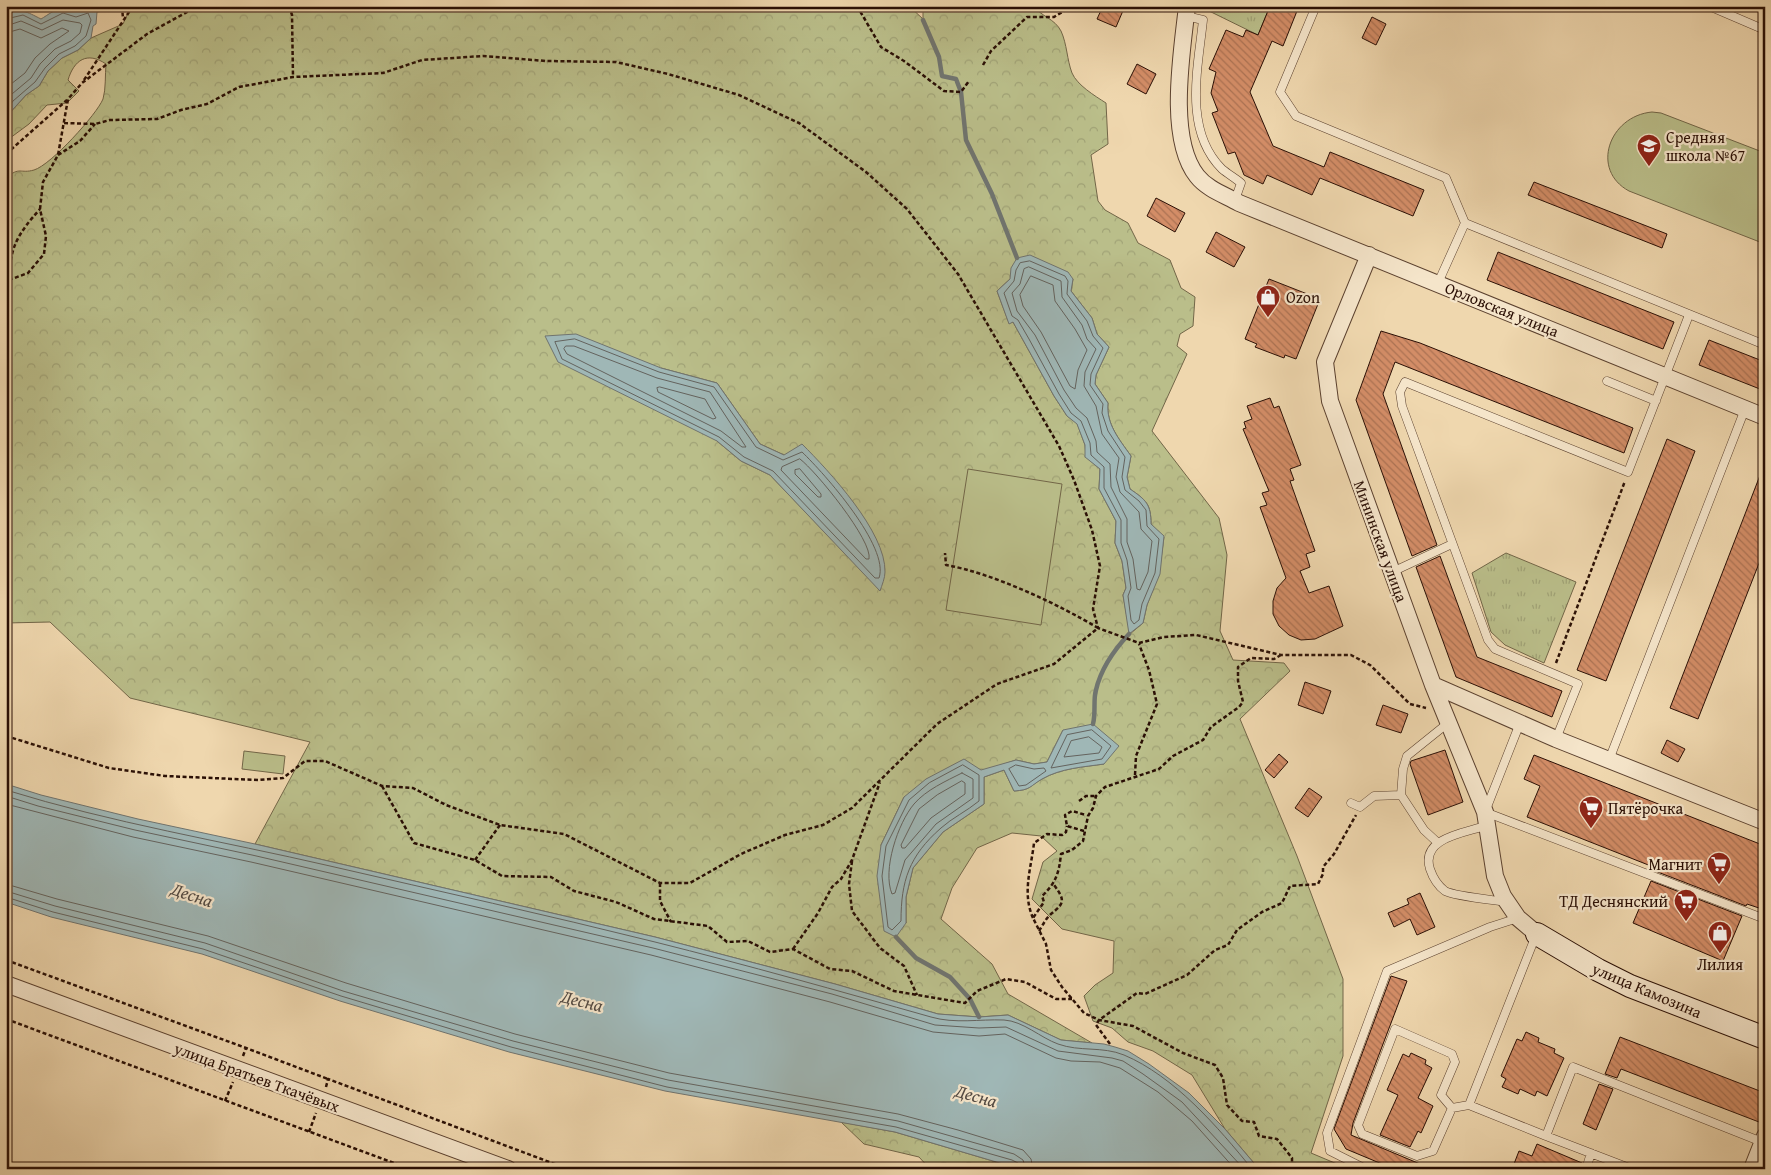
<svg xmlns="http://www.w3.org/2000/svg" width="1771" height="1175" font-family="'Gentium Book Plus',serif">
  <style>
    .grass { fill: url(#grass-tufts); stroke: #726648 }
    .forest { fill: url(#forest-crowns); stroke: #726648; fill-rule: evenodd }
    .pitch { fill: #babe8a; stroke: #726648 }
    .water { fill: #9fb7b6; stroke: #70746f }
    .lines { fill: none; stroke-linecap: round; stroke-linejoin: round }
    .shore { stroke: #64635e; stroke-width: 1 }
    .stream { stroke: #70746f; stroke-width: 4.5 }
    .building { fill: url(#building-back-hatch); stroke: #2a0f05 }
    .lane-casing { stroke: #5b412f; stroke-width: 9 }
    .street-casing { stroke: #5b412f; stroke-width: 18 }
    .secondary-casing { stroke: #2a0f05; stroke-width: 24 }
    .path { stroke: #2a0f05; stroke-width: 2.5; stroke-dasharray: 4 2.5; stroke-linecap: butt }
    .lane { stroke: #f5e5ca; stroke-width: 8 }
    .street { stroke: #f5e5ca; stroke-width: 16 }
    .secondary { stroke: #f5e5ca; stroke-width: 22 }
    .labels { text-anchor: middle; stroke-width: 4.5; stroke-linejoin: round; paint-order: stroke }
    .poi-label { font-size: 16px; fill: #2a0f05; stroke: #f5e5ca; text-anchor: start }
    .street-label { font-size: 16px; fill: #2a0f05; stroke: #f5e5ca }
    .water-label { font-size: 18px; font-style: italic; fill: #534a43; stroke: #f5e5ca }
  </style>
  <defs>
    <pattern id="grass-tufts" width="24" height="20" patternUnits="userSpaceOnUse" patternTransform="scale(1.25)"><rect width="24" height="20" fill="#babe8a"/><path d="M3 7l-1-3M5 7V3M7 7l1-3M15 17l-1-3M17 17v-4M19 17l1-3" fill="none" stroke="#a0a276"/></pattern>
    <pattern id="forest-crowns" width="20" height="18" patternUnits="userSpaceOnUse" patternTransform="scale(1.25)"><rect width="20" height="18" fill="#babe8a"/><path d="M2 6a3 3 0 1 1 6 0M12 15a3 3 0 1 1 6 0" fill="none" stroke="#a0a276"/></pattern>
    <pattern id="building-back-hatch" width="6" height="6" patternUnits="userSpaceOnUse" patternTransform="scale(1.25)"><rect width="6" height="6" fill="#d38d67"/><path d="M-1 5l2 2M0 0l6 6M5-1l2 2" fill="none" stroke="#ab7253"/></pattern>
  </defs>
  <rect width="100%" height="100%" fill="#efd7ae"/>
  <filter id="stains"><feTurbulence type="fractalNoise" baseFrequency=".004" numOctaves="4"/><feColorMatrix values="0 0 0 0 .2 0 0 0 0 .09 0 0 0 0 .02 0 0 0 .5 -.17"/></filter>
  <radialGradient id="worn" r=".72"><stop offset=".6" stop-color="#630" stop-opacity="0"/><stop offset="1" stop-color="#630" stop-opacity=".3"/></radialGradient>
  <path class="grass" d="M1205,6H1270L1258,35L1205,9Z
    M1506,553L1576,582L1544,663L1505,645L1491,632L1472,573Z"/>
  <path class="forest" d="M48,6H114V9L97,12L89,7L76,12L64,8L55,10Z
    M131,6H909L923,19V10L921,6H1033C1041,16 1055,19 1061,31C1067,44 1067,60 1072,73C1077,85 1095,96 1106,103L1108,144L1091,155L1098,201L1105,210L1128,223L1138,243L1170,260L1181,288L1195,297L1193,326L1180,334L1177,346L1187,354L1152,431L1219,518L1227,555L1220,631L1233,660L1284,663L1290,671L1240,719L1297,856L1343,979V1056L1311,1153L1349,1169H1259L1225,1129L1192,1075L1153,1051L1128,1042L1112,1028L1093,1021L1084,996L1095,985L1113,973L1114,941L1062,929L1032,899L1043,862L1057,851L1041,836L1012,833L977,848L952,888L941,919L992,964L1008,994L1092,1043L1061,1040L1008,1015L979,1017L938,1014L835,984L655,937L255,844L310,742L130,698L50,622L6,623V196L8,190L6,178C20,166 20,174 34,170C51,165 97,114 103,99C106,89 105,75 106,64C87,51 74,60 68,80L79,91L67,103L47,105L29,124L6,141V117L26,95L39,86L48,71L62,58L78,50L91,38L123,24ZM1010,279H1073L1071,291L1092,318L1097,334L1109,347L1096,375L1095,384L1108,403C1106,424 1119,439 1131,456L1127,477L1130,489C1146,500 1151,504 1151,524L1164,537L1159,574L1147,605L1143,623L1130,634L1123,595L1126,588L1122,561L1115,543L1116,521L1099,489L1100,469L1086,457L1085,445L1077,423L1067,416L1054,396L1013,322L1009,323L997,291ZM661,368L717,383L760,444L784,455L880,590L770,475L741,461L717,441ZM1063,730L1104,764C1084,767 1061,768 1042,779C1029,786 1031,790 1014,791L1004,770L984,777V804L943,832L913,868L906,897V923L881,845L904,797L1016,760L1034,764L1047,762Z
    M841,1122L895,1132L1020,1169H930L919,1157L864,1144Z"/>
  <path class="pitch" d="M1652,112L1661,113L1765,153V244L1629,191C1590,170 1609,116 1652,112Z
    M968,469L1062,484L1041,625L946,610Z
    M244,751L285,756L283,774L242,769Z"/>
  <path class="water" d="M89,7L97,12L96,24L93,26L91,38L78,50L62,58L48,71L39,86L26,95L6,117V15C20,7 27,12 41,19C48,15 56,8 64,8C77,9 74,13 89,7Z
    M1030,255L1068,272L1073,279L1071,291L1092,318L1097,334L1109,347L1096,375L1095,384L1108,403C1106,424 1119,439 1131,456L1127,477L1130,489C1146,500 1151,504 1151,524L1164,536L1160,574L1147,605L1143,623L1129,634L1123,595L1126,588L1122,561L1115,543L1116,521L1099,489L1100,469L1085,457V445L1077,424L1067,416L1054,396L1013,322L1009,324L997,291L1010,279L1011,268L1017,258Z
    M576,334L661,368L717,383L760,444L784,455L802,444C829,471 886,532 885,572C885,578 882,585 880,591L770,475L741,461L717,441L558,362L545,336Z
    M1093,724L1119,746L1104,764C1084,767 1061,768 1042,779C1030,786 1031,790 1014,791L1004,770L984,777V804L943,832L913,868L906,897V923L896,937L884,931L877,876L881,845L904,797L926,779L964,759L981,770L1016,760L1034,764L1047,762L1063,730Z
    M6,784L41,795L138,819L255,844L655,937L835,984L938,1014L979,1017L1008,1015L1061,1040L1104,1044L1115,1047L1128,1051L1149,1064L1189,1093L1225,1129L1259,1169H1020L895,1132L665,1091L509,1052L340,1001L202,954L51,917L6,902Z"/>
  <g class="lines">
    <path class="shore" d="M6,19L23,15L41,24L63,13L76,17L88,13L91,20L86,36L75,46L59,54L45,68L35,82L13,101L6,111
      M6,26L21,21L42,30L63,20L80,23L82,25L80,33L71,41L55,49L40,64L31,78L6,99
      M6,33L20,29L41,38L62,28L69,31L50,44L35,58L25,73L6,88
      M1030,261L1065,276L1068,281L1067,294L1087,321L1093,336L1103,348L1091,374L1090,385L1103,404L1102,413L1108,431L1125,457L1122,477L1125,490L1139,501L1146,510L1147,526L1159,539L1155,573L1142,604L1139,620L1134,624L1131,620L1128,596L1131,588L1127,560L1121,543V520L1104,488V467L1091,455L1090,443L1081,421L1071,413L1059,394L1029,339L1018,320L1012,316L1004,293L1014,281L1016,270L1020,263Z
      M1029,267L1061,281L1062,297L1082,325L1087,339L1096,349L1085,372L1084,386L1096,406L1102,434L1119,458L1116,477L1120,492L1139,512L1141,529L1152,541L1148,572L1140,590L1137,589L1133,559L1127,542V519L1111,487L1110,464L1097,452L1096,441L1087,418L1076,408L1064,390L1035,335L1017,311L1012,293L1020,284L1024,269Z
      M1031,276L1053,285L1055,301L1075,329L1087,350L1078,370L1075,389L1070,386L1041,332L1023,306L1020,295Z
      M575,339L659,372L714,387L756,447L783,460L802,452C824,473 890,547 879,578H875L773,471L744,457L719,437L562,359L555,342Z
      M566,346H574L657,378L710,392L746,447H742L721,431L567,354L564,349Z
      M660,387L705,399L716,418L713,419L658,392L657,388Z
      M800,459C816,471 873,541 869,559H866L781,470L782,467Z
      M800,469L821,494V497H818L795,474V470Z
      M1092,730L1111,746L1102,759L1051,768L1067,735Z
      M1089,737L1102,747L1099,753L1064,757L1071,741Z
      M963,765L979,775V801C967,811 952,818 941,828C909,856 901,881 901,921L892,930L888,927L882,876L886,846L909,800L929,783Z
      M1016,765L1034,769L1044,768L1046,771L1026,785L1019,786L1009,769Z
      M962,773L973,779V798L936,824L905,860L895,893L892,894C882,870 898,823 914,804C926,790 946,781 962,773Z
      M962,781L965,783V794L931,818L905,848H902L901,845L919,809L937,795Z
      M6,790C112,823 222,841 330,866C438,891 547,915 655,942C747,965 839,991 931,1017C955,1024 979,1019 1004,1020C1023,1021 1041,1038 1058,1044C1080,1052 1102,1046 1124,1055C1174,1076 1218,1127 1252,1169
      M6,796L38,806L135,830L252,855L653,948L832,994L935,1025L979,1028L1006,1027L1058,1051L1112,1058L1123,1061L1143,1074L1182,1102L1244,1169
      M6,804L133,837L251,862L651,955L830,1002L933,1032L979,1036L1005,1034L1056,1058L1071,1061L1100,1062L1120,1068L1158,1092L1192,1121L1235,1169
      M6,884L57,899L208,936L346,983L515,1034L669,1073L898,1114L958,1130L1023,1150L1031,1159L1033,1169
      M6,891L55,906L205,943L343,991L513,1041L668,1080L898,1121L1014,1154L1023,1160L1026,1169
      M6,897L53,912L203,949L341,996L511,1047L667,1087L896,1127L1012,1160L1018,1163L1020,1169"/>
    <path class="stream" d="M923,20L939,57L942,76L956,79L961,92L966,140L992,194L1017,258
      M1093,724C1096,712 1093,699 1096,690C1101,668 1114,650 1129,634
      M896,937L916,958L950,977L970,999L979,1017"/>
  </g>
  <path class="building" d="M1103,6H1125L1116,27L1097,19Z
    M1270,6H1299L1283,46L1272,41L1250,92L1273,146L1324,167L1330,152L1424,190L1413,216L1320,178L1312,195L1267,175L1263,184L1244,175L1235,152L1228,154L1212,113L1218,111L1211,93L1216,72L1209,69L1226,30L1243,37L1246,30L1258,35Z
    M1372,17L1386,24L1376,45L1362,38Z
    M1137,64L1156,74L1146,94L1127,84Z
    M1534,182L1667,234L1662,248L1528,195Z
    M1156,198L1185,213L1175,232L1147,216Z
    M1216,232L1245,247L1234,267L1206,252Z
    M1498,252L1674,322L1663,349L1487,280Z
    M1269,279L1320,299L1296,359L1285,355L1284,358L1255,347L1257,344L1245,339Z
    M1381,331L1420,343L1633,428L1624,453L1395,362L1383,394L1437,545L1412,556L1356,400Z
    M1709,340L1765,362V391L1699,365Z
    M1270,398L1274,408L1279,406L1301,465L1290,469L1294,480L1290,481L1315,551L1306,554L1310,567L1300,571L1309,593L1329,586L1343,626L1315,639L1301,640L1289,635L1279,626L1273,614V601L1277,588L1286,578L1260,507L1267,505L1262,493L1269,491L1243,429L1246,428L1244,422L1252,419L1247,406Z
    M1667,439L1695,451L1606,681L1577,670Z
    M1764,465L1765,548L1698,719L1670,708Z
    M1440,556L1477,657L1562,691L1552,717L1456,677L1416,567Z
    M1305,682L1331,691L1323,714L1298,705Z
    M1383,705L1408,714L1401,733L1376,725Z
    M1667,740L1685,749L1678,762L1661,753Z
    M1445,750L1463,802L1428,815L1410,764L1411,761Z
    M1279,754L1288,762L1274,778L1265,770Z
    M1534,755L1765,846V910L1747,904L1746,906L1655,871L1656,868L1527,817L1540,786L1524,779Z
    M1309,788L1322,797L1308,817L1295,808Z
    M1651,881L1742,916L1723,961L1633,923Z
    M1420,893L1435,927L1417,935L1410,919L1394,927L1388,913L1409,904L1407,899Z
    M1391,976L1407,981L1353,1123L1351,1135L1432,1169H1394L1346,1149L1334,1129Z
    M1526,1032L1539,1038L1538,1042L1555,1049L1554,1053L1564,1058L1547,1096L1537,1091L1535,1096L1520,1089L1518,1094L1502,1087L1506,1079L1501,1076L1517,1039L1522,1041Z
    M1620,1037L1765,1093V1109L1759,1122L1621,1069L1617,1078L1605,1074Z
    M1411,1053L1426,1060L1425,1064L1432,1068L1418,1098L1433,1106L1421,1133L1418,1131L1410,1147L1380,1135L1398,1095L1387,1090L1403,1054L1409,1057Z
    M1599,1084L1613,1089L1596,1130L1583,1124Z
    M1537,1144L1582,1163L1581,1169H1512L1519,1151L1532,1156Z"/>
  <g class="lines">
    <defs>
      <path id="lane" d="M1316,6L1280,92L1296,116L1446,178L1465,223L1438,283
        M1709,6L1765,30
        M1186,16L1203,20C1198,68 1183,130 1222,169C1228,174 1235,178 1241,183L1235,200
        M1465,223L1765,345
        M1607,381L1656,401
        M1392,572L1452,544
        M1520,723L1485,812L1765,919
        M1556,739L1578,684L1495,649L1488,640L1402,406L1400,392L1405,382L1628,472L1689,315
        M1609,760L1745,409
        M1401,795L1403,769L1407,756L1448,723
        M1351,803L1360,807L1374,796L1401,795L1424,830L1437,842
        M1485,826C1464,833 1420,838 1430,869C1433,878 1437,885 1445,891C1454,896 1493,900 1506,902
        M1469,1105L1536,935
        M1452,1108L1433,1151L1417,1156L1362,1134L1358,1125L1395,1029L1452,1054L1455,1062L1441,1095L1452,1108L1469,1105L1546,1136L1573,1067L1762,1142
        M1546,1136L1632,1169
        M1366,1169L1330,1151L1327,1133L1387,971L1490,927L1518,918
        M1586,1169L1591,1153"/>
      <path id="street" d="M1187,6C1182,52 1167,138 1197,176C1207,189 1225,195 1239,203L1765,417
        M1369,255L1325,362L1330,401L1433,685L1485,812L1495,876L1503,896L1518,918L1537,934
        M1433,685L1556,739L1765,822
        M6,984L508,1169
        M1752,1169L1765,1136"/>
      <path id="secondary" d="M1537,934L1598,970L1630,986L1765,1038"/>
    </defs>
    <use href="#lane" class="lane-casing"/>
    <use href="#street" class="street-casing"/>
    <use href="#secondary" class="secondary-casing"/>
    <path class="path" d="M122,6L123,19
      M289,6L292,15L293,77
      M857,6L881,47L904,61L944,91L961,92L969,81
      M983,65L991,51L1027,17H1054L1072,6
      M84,80L133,6
      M64,123L95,124L110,120L157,119L181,110L207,104L239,87L293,77L383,73L422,60L483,56L546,61L616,62L668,74L739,95L799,123L866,172L907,209L958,274L1059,446L1074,480L1092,530L1100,566L1093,609L1098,628L1139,643L1164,637L1196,635L1281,655H1351L1370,665L1410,704L1426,708
      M6,154L67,100
      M58,155L80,141L95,124
      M9,280C10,246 18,234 40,209
      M6,286L9,280L28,273L44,254L46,236L40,209L43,182L58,155L68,99L82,83L147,34L198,6
      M1281,655L1274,659L1251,658L1238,667V681L1243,702L1239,707L1211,727L1203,740L1173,756L1159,769L1105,787L1096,796L1093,808L1088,816L1083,841L1072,850L1061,854C1059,873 1056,883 1042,896L1044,902L1033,918L1046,944L1051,970L1062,987L1084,1013L1099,1020L1133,1026L1183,1053L1215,1065L1223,1078L1227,1105L1242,1121L1254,1122L1259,1136L1277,1139L1292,1158V1169
      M1556,663L1625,481
      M6,736L109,768L165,776L258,780L283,778L305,761H325L382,786L413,788L446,805L500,825L564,834L660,883H690L741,854L785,835L823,825L852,808L937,724L997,684L1054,664L1098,628C1058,604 992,573 946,565L945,553
      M1135,775L1136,756L1157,704L1149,670L1139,644
      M382,786L414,843L475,860L502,876L551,877L574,891L616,902L654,919L708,926L727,942L748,941L770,952L793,949L830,969L852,971L894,991L965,1003L977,991L1006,979L1025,982L1056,999H1072
      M1079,801L1086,796H1096
      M1084,831L1067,826L1065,815L1072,811L1086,815
      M475,860L500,825
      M852,861L849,884L852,911L880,948L904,966L917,995
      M660,883V901L671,922
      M1033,918C1022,893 1031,869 1034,843L1047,834L1062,835L1066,832L1067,826
      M1039,931C1043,925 1046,918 1051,914C1065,903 1065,900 1054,885
      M793,949L818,913L832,887L841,879L852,860L880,782
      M6,960L246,1048
      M6,1019L410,1169
      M1110,1044L1096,1025L1099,1020L1137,993L1145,994L1187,975L1215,950L1228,945L1237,930L1262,912L1282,903L1290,886L1318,884L1323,874V867L1334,854L1356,815
      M243,1056L246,1048L328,1079
      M326,1087L328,1079L568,1169
      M225,1101L233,1082
      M309,1132L316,1113"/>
    <use href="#lane" class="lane"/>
    <use href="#street" class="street"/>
    <use href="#secondary" class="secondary"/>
  </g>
  <defs>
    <symbol id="school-pin" viewBox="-11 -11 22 30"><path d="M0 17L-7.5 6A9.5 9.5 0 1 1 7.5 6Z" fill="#8f2418" stroke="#f5e5ca"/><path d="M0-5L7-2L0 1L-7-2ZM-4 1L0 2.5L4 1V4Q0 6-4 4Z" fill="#fff"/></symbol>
    <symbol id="shop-pin" viewBox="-11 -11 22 30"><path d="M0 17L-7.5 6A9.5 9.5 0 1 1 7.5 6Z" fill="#8f2418" stroke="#f5e5ca"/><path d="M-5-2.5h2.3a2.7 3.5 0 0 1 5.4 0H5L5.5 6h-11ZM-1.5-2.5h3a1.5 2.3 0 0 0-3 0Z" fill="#fff"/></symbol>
    <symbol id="supermarket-pin" viewBox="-11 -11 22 30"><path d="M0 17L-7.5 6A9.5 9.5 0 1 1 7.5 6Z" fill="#8f2418" stroke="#f5e5ca"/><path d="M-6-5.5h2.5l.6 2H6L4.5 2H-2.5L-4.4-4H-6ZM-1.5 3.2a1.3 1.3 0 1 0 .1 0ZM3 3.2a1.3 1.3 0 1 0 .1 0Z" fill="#fff"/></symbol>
  </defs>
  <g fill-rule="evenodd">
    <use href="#school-pin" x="1635" y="132" width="28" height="38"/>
    <use href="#shop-pin" x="1254" y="283" width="28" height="38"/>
    <use href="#supermarket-pin" x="1577" y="794" width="28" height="38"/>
    <use href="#supermarket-pin" x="1705" y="850" width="28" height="38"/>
    <use href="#supermarket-pin" x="1672" y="887" width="28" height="38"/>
    <use href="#shop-pin" x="1706" y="919" width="28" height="38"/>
  </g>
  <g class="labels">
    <g class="poi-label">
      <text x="1666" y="143">Средняя<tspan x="1666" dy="18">школа №67</tspan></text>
      <text x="1286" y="303">Ozon</text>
      <text x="1608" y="814">Пятёрочка</text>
      <text x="1702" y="870" text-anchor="end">Магнит</text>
      <text x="1668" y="907" text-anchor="end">ТД Деснянский</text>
      <text x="1720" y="970" text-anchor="middle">Лилия</text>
    </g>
    <g class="street-label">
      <text transform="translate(1502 309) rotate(22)" y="6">Орловская улица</text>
      <text transform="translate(1381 541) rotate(70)" y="6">Мининская улица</text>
      <text transform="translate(1647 990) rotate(23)" y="6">улица Камозина</text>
      <text transform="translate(257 1077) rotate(20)" y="6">улица Братьев Ткачёвых</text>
    </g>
    <g class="water-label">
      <text transform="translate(192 895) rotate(19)" y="6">Десна</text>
      <text transform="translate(582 1001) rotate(14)" y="6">Десна</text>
      <text transform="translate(976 1096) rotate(16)" y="6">Десна</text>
    </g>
  </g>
  <rect width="1771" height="1175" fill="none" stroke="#efd7ae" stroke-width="25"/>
  <rect x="8" y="8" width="1756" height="1160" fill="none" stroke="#2a0f05" stroke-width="2.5"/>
  <rect x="12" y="12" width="1746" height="1150" fill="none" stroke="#2a0f05"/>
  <rect width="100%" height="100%" filter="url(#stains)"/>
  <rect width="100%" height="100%" fill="url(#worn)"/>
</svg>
